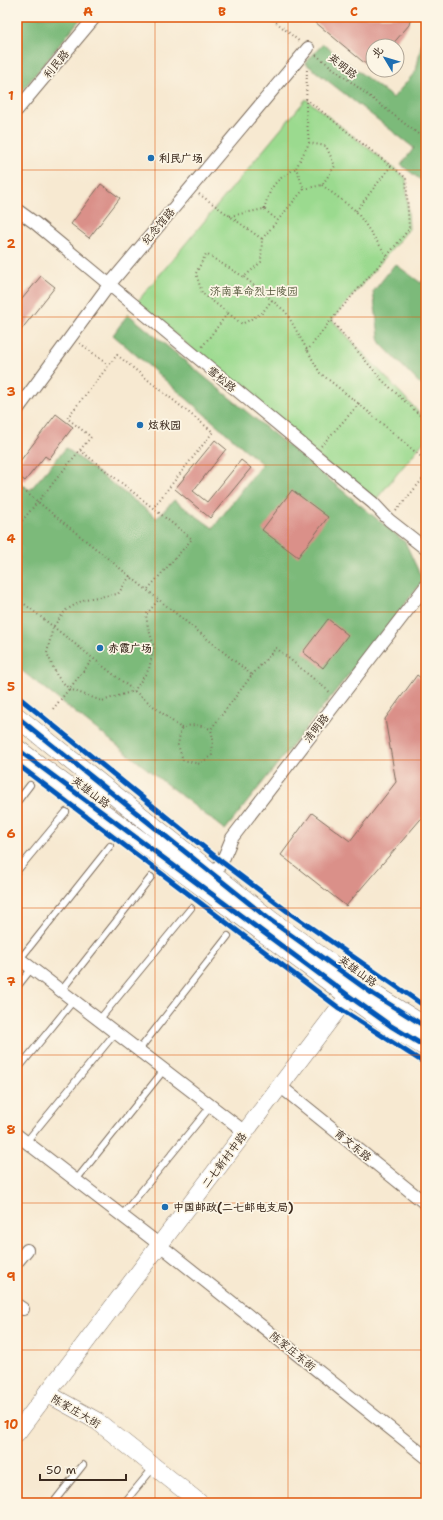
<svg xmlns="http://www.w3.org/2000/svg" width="443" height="1520" font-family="'Shantell Sans','LXGW WenKai TC',sans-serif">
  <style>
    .green { fill: #9bda8f; stroke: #6b8256 }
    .forest { fill: #7cba7a; stroke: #5c724c }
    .building { fill: #da9089 }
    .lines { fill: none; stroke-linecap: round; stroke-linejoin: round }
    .lane-casing { stroke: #7d6d5d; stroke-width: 8 }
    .street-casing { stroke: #7d6d5d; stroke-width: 14 }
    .secondary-casing { stroke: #7d6d5d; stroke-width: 18 }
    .primary-casing { stroke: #7d6d5d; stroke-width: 20 }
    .path { stroke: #7d6d5d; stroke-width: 2; stroke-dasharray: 1 3; stroke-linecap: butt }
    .lane { stroke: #fff; stroke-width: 6 }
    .street { stroke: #fff; stroke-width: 12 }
    .secondary { stroke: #fff; stroke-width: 17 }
    .primary { stroke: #fff; stroke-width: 19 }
    .cycleway-casing { stroke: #fcf5e5; stroke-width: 8 }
    .cycleway { stroke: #0057b8; stroke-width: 5 }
    .grid { fill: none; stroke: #df570d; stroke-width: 1; stroke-opacity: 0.55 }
    .poi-dot { fill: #1f6fb2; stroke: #fcf5e5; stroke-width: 1.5 }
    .labels { text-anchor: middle; stroke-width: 3.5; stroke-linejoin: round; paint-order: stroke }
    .street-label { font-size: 11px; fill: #3b2a1e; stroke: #fcf5e5 }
    .poi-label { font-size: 11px; font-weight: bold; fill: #3b2a1e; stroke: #fcf5e5; text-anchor: start }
    .park-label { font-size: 11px; fill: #53563a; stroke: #fcf5e5 }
    .neatline { fill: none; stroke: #df570d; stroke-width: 1.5 }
    .grid-label { font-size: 13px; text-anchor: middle; font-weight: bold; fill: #df570d }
  </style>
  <rect width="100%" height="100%" fill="#fcf5e5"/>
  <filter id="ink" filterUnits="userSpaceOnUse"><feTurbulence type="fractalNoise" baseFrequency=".025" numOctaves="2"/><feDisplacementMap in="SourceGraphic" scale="8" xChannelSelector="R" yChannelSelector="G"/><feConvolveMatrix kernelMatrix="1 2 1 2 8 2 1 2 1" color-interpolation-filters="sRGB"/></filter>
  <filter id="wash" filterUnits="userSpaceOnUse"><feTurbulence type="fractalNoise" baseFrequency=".012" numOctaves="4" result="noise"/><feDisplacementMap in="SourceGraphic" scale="16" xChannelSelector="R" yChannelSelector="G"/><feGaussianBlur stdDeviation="0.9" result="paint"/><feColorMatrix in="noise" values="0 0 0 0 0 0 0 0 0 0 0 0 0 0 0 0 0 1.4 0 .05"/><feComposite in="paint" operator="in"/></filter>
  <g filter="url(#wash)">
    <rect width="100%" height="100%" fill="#f7e9d1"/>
    <path class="green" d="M306,99L406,178L409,229L332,320L426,420V439L373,503L137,302Z"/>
    <path class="forest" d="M17,17H82L17,97Z
      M426,22V184L401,165L414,148L305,63L323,44L393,98L416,71Z
      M395,264L421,283L426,277V390L380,343L373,292Z
      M128,314L405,542L423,581L225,830L17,667V481L30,490L66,448L157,518L174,500L213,528L262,464L113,335Z"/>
    <g id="blocks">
      <path class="building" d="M309,17H411L409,25L391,46H373V70Z
        M101,184L120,198L89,238L71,224Z
        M41,276L55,287L17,335V305Z
        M56,414L73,427L49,459L45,456L25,481L17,475V465Z
        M215,440L226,449L193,491L207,502L241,460L251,468L210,518L175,489Z
        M292,490L328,517L298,557L262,530Z
        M328,619L348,635L323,668L303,652Z
        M417,675L426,682V813L346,906L281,855L312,813L350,841L396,782L385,719Z"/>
    </g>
  </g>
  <g filter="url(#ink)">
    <use href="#blocks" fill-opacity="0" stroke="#7d6d5d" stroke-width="1"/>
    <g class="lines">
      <defs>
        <path id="lane" d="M17,802L30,785
          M17,871L66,812
          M20,959L110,846
          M17,987L32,968
          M61,991L151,877
          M99,1020L191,908
          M139,1050L228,936
          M17,1070L74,1000
          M26,1142L116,1032
          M76,1180L164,1070
          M122,1215L211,1106
          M53,1503L83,1465
          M124,1503L154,1467"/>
        <path id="street" d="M17,110L95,17
          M17,210L35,223L373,503L389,520L426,549
          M17,410L109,285L308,48
          M213,874L222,862L232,838L426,586
          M17,957L245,1132
          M280,1086L426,1204
          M17,1135L160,1245L426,1457
          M17,1262L27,1250
          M17,1305L23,1309"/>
        <path id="secondary" d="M46,1393L97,1421L200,1503
          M17,1433L339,1008L349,996L355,985"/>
        <path id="primary" d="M17,717L270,920L373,994L426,1027
          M17,749L349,996L391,1026L426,1047"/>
      </defs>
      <use href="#lane" class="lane-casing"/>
      <use href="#street" class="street-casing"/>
      <use href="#secondary" class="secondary-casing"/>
      <use href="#primary" class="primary-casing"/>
      <path class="path" d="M270,17L300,42
        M316,55L426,140
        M306,99L406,178L409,229L387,256
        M322,185L356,211L387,256L331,320L382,380L426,421
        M304,189L322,185L335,166L326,146L309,143
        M199,194L262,239L261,262L244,277L206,254L196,273L202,293L228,313L202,347
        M264,209C272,183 274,182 296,168
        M356,211L391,166
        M230,216L264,209L277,220
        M262,239L304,189L296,168L309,143L306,110L307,67
        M244,277L286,312L320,373L359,404
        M228,313L242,324L262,313L272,300
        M80,343L108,365
        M307,351L331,320
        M321,446L359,404L426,461
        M80,450L91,437L67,418L117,355L213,432L153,508
        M17,485L252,675L211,729L213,739L212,755L200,764L183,760L178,745L181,728L17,598
        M396,511L426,475
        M17,527L80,450L192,539L147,590
        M130,576L118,594L85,599L66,610L53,627L47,653L57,676L69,689L102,701L134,691L149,669L154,646L148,627L146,615L159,599
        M252,675L276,648L331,693
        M53,709L93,659
        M181,728C192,724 199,724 210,729"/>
      <use href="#lane" class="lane"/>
      <use href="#street" class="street"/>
      <use href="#secondary" class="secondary"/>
      <use href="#primary" class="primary"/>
      <defs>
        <path id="cycleway" d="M17,696L222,862L287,911L426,1007
          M17,717L270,920L373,994L426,1027
          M17,749L349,996L391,1026L426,1047
          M17,764L339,1008L426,1064"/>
      </defs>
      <use href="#cycleway" class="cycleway-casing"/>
      <use href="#cycleway" class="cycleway"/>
    </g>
  </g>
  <path class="grid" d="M155,17V1503M288,17V1503M17,170H426M17,317H426M17,465H426M17,612H426M17,760H426M17,908H426M17,1055H426M17,1203H426M17,1350H426"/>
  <g class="poi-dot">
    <circle cx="151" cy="158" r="4"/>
    <circle cx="140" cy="425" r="4"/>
    <circle cx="100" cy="648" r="4"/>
    <circle cx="165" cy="1207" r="4"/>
  </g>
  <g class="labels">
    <g class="street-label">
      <text transform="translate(56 64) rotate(-50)" y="4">利民路</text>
      <text transform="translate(343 66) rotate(38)" y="4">英明路</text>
      <text transform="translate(158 226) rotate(-50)" y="4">纪念馆路</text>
      <text transform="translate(222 379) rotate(40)" y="4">雪松路</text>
      <text transform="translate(316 728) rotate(-52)" y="4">清明路</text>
      <text transform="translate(91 792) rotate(37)" y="4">英雄山路</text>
      <text transform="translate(358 971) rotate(36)" y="4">英雄山路</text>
      <text transform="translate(353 1145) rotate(39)" y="4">育文东路</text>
      <text transform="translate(224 1160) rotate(-53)" y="4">二七新村中路</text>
      <text transform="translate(293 1351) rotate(39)" y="4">陈家庄东街</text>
      <text transform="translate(76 1411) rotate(30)" y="4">陈家庄大街</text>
    </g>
    <g class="poi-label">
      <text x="159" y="162">利民广场</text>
      <text x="148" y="429">炫秋园</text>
      <text x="108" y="652">赤霞广场</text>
      <text x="173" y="1211">中国邮政(二七邮电支局)</text>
    </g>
    <g class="park-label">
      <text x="254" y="295">济南革命烈士陵园</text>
    </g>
  </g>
  <rect width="443" height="1520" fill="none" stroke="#fcf5e5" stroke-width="44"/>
  <g transform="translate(385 58) rotate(308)"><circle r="19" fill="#fcf5e5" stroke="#afa495"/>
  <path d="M0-3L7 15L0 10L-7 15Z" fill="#1f6fb2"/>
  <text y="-6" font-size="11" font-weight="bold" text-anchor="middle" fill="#3b2a1e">北</text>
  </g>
  <path d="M40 1474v6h86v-6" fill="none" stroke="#3b2a1e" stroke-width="2"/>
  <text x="46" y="1474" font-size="12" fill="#3b2a1e" stroke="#fcf5e5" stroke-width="3" paint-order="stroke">50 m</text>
  <rect x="22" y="22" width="399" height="1476" class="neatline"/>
  <g class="grid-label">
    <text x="88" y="16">A</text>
    <text x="222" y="16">B</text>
    <text x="354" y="16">C</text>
    <text x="11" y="100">1</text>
    <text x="11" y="248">2</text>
    <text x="11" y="396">3</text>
    <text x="11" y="543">4</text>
    <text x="11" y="691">5</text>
    <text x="11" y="838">6</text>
    <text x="11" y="986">7</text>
    <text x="11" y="1134">8</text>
    <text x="11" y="1281">9</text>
    <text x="11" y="1429">10</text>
  </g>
</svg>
